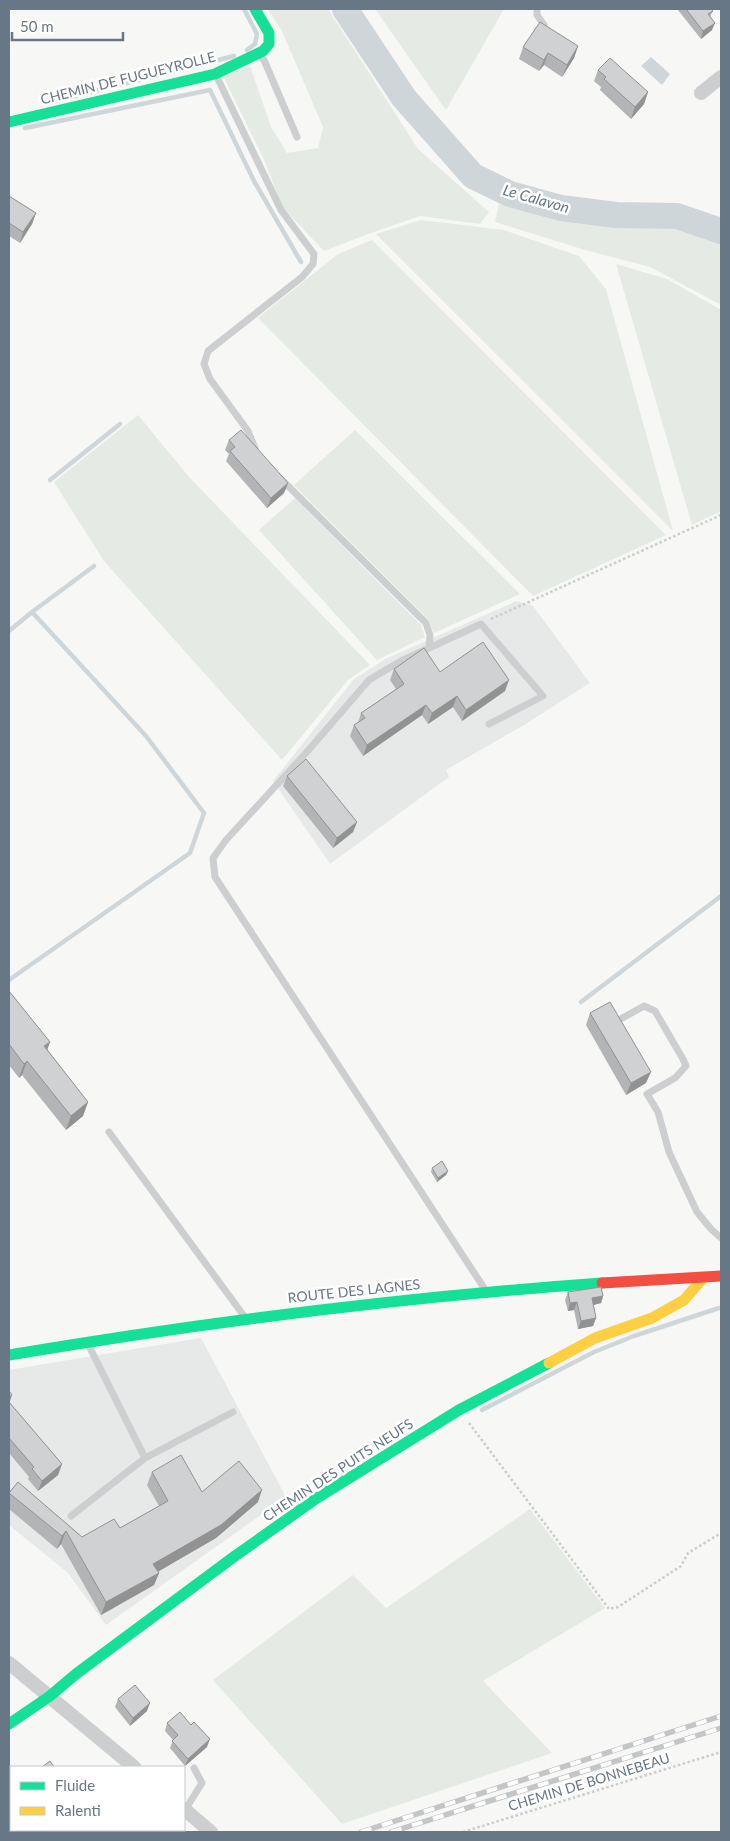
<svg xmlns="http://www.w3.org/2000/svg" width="730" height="1841" font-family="Lato,sans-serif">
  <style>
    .built { fill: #e7e8e8 }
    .green { fill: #e6eae4 }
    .water { fill: #cfd6d9 }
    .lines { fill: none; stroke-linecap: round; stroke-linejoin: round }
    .stream { stroke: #cfd6d9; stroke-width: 4.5 }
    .river { stroke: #cfd6d9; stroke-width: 26 }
    .path { stroke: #cbcccc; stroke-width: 2.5; stroke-dasharray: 2.5 2.5; stroke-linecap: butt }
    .lane { stroke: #cccecf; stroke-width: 7 }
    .street { stroke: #cccecf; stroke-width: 14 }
    .fast { stroke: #16e098; stroke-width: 11 }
    .slow { stroke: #ffcf43; stroke-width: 11 }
    .jam { stroke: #f24e42; stroke-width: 11 }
    .rail-casing { stroke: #c3c5c6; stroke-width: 5.5 }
    .rail { stroke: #fff; stroke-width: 4; stroke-dasharray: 11; stroke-linecap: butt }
    .wall { fill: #b3b4b5 }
    .shaded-wall { fill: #929293 }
    .building { fill: #d0d1d2; stroke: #929293 }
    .labels { text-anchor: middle; stroke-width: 5; stroke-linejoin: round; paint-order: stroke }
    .street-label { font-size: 14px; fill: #677786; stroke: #fff }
    .water-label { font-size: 15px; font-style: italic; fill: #637782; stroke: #fff }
  </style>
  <rect width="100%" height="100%" fill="#f7f7f6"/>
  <path class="built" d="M517,601L533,606L590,683L524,725L446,770L449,777L330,864L273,781L354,679L387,658Z
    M201,1338L286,1497L106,1625L68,1573L9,1525V1370Z"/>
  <path class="green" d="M268,9H328L418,149L489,212L480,224L420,216L368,234L324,251L282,207L265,162L223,76L250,66L271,127L287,153L318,148L323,127L282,31Z
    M375,9H504L446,110Z
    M499,204L594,220L643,225L693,227L721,239V305L650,267L585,250L495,222Z
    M421,220L504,230L579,256L606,289L673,531L376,234Z
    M372,240L666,535L533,596L258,318L338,254Z
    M616,264L667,279L721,310V511L692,525Z
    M138,415L190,478L370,665L348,680L282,760L104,561L54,482Z
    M355,430L520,594L434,633L429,620L294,485Z
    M295,498L421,625L425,637L377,660L259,530Z
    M530,1509L605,1608L483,1681L552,1753L342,1824L213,1680L353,1575L386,1608Z"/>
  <path class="water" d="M651,57L670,74L662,85L641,66Z"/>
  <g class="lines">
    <path class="stream" d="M244,9L257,34L255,44L247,50
      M52,102L234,56
      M25,128L210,90L254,181L301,262
      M50,480L120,424
      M9,631L32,612
      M9,980L190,853L204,813L146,736L32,612L94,566
      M581,1002L721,896
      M482,1410L594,1352L634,1336L719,1308"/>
    <path class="river" d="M345,9L404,98L473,176L510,194L561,208L616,215L677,216L721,231"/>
    <path class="path" d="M491,619L721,515
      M469,1423L609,1609L618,1607L681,1566L688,1553L721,1533
      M463,1832L721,1752"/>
    <path class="lane" d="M537,9V15L544,25
      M258,54L264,60L297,137
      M216,75L281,210L314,254L313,264L302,277L208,351L204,364L210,379L248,431L255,448
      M281,479L426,623L430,635L429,648
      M617,1021L644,1006L655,1011L683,1059L686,1066L675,1078L647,1094L658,1112L669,1152L697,1212L711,1229L721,1238
      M109,1132L244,1316
      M486,1291L215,877L213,858L226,840L306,753L369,680L401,661L481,624L543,696L489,724
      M145,1458L233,1412
      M71,1516L145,1458L88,1344
      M9,1789L11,1792
      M185,1810L202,1783L194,1768
      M42,1830L44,1832"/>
    <path class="street" d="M701,93L721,77
      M9,1663L134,1767
      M184,1809L211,1832"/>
    <path class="fast" d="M9,122L215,74L263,51L269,44V33L255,9
      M9,1355C206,1322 403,1297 602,1283
      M9,1724L50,1696L76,1674L235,1556L317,1498L459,1410L549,1363"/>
    <path class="slow" d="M549,1363L595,1338L652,1318L684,1300L704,1277"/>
    <path class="jam" d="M602,1283L721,1276"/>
    <defs>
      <path id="rail" d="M361,1832L721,1716
        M391,1832L721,1728"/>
    </defs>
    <use href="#rail" class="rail-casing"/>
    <use href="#rail" class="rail"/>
  </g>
  <path class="wall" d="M678,9H711L713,11L710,17L712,30L701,39L678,10Z
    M578,46L574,58L562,77L544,65L539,71L519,59L523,47Z
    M598,70L648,92L644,104L631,119L600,90L601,87L594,81Z
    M9,196L36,213L32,224L20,243L9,236Z
    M229,440L288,483L284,493L267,508L226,461L229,454L225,450Z
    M394,669L440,672L505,691L462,721L453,707L428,724L422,715L363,756L350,736L354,725L358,723L361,713L396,689L390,680Z
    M287,776L357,822L353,832L333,848L283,786Z
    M9,991L50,1042L47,1049L88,1102L83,1116L66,1130L22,1075L19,1078L9,1065Z
    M590,1013L646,1083L626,1095L586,1025Z
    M432,1168L448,1171L446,1175L437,1182L431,1172Z
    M568,1292L603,1296L601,1303L593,1305L596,1318L593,1326L578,1329L574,1310L568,1311L565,1300Z
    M9,1391L12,1395L9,1402L62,1464L58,1475L38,1491L28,1479L29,1477L9,1453Z
    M152,1472L202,1492L258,1502L216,1538L158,1571L159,1573L154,1585L101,1615L61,1544L57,1549L9,1509V1493L18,1482L82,1537L120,1528L159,1506L147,1485Z
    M118,1699L147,1711L130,1726L115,1707Z
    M167,1723L207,1747L185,1766L170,1748L173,1740L165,1731Z
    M60,1830H74L71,1832H62Z"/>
  <path class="shaded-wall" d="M715,23L712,30L701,39L703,31Z
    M578,46L574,58L562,77L567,65Z
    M548,53L544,65L539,71L544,60Z
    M648,92L644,104L631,119L635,107Z
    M36,213L32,224L20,243L23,232Z
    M288,483L284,493L267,508L271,498Z
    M509,680L505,691L462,721L466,710Z
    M457,696L453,707L428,724L432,713Z
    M426,705L422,715L363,756L367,745Z
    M357,822L353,832L333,848L337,838Z
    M50,1042L45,1056L44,1046Z
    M27,1061L22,1075L19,1078L24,1064Z
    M651,1072L646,1083L626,1095L631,1083Z
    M88,1102L83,1116L66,1130L71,1116Z
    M448,1171L446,1175L437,1182L438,1178Z
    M603,1296L601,1303L589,1306L592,1298Z
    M577,1302L574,1310L568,1311L570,1303Z
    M596,1318L593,1326L578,1329L581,1321Z
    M12,1395L9,1404V1397Z
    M62,1464L58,1475L38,1491L42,1481Z
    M262,1490L258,1502L216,1538L149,1577L153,1564Z
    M66,1531L61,1544L57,1549L62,1536Z
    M159,1573L154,1585L101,1615L106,1602Z
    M150,1703L147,1711L130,1726L133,1718Z
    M210,1739L207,1747L185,1766L188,1759Z
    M68,1830H74L71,1832H67Z"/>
  <path class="building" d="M686,9H711L713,11L708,14L715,23L703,31Z
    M540,22L578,46L567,65L548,53L544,60L523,47Z
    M610,58L648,92L635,107L604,79L606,77L598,70Z
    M9,196L36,213L23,232L9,223Z
    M241,430L288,483L271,498L230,451L235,447L229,440Z
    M483,642L509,680L466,710L457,696L432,713L426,705L367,745L354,725L365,718L361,713L404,684L394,669L424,648L440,672Z
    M306,759L357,822L337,838L287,776Z
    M9,991L50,1042L44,1046L88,1102L71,1116L27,1061L24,1064L9,1044Z
    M610,1002L651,1072L631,1083L590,1013Z
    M442,1161L448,1171L438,1178L432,1168Z
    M601,1287L603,1296L592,1298L596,1318L581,1321L577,1302L570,1303L568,1292Z
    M9,1391L12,1395L9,1397Z
    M9,1402L62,1464L42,1481L32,1469L34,1467L9,1438Z
    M181,1455L202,1492L239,1461L262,1490L221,1525L153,1564L159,1573L106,1602L66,1531L62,1536L9,1493L18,1482L82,1537L114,1519L120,1528L168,1501L152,1472Z
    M135,1685L150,1703L133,1718L118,1699Z
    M180,1712L191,1725L194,1722L210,1739L188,1759L172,1741L178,1735L167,1723Z
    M50,1761L54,1767H42Z"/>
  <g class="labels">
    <g class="street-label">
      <text transform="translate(128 78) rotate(-14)" y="5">CHEMIN DE FUGUEYROLLE</text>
      <text transform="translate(354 1291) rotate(-6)" y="5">ROUTE DES LAGNES</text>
      <text transform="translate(338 1470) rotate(-33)" y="5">CHEMIN DES PUITS NEUFS</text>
      <text transform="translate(589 1782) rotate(-17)" y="5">CHEMIN DE BONNEBEAU</text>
    </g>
    <g class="water-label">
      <text transform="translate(536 199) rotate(16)" y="5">Le Calavon</text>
    </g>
  </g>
  <rect width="730" height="1841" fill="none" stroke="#677786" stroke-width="20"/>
  <rect x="10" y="1766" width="175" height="65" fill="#ffffff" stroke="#c2c9cf"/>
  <rect x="20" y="1782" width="25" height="8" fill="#16e098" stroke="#c2c9cf"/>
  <text x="55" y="1791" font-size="15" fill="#677786">Fluide</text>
  <rect x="20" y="1807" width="25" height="8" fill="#ffcf43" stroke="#c2c9cf"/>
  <text x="55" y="1816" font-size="15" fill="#677786">Ralenti</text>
  <path d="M12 32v8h111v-8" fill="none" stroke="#677786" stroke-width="2.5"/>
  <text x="20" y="32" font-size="15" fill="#677786" stroke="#ffffff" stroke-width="4" paint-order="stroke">50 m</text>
</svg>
